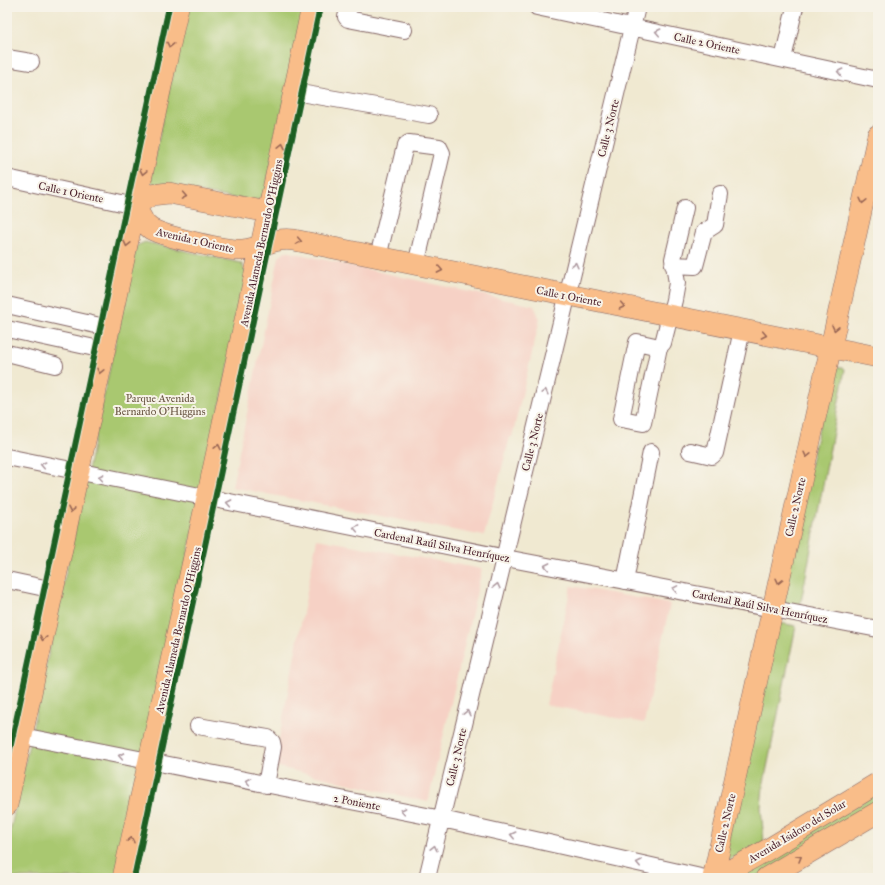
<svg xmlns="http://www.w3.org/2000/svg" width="885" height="885" font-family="'IM FELL Great Primer',serif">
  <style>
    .built { fill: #f6d1c5 }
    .green { fill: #a9c870; stroke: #7a744e }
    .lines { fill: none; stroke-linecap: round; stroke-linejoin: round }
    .minor-casing { stroke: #846665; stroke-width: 18 }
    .major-casing { stroke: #846665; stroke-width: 22 }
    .minor { stroke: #fff; stroke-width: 16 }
    .major { stroke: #f9bd89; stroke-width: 21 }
    .cycleway-casing { stroke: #f7f3e8; stroke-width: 8 }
    .cycleway { stroke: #1b5e20; stroke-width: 6 }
    .oneway { stroke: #ae9aa0 }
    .oneway2 { stroke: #965 }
    .labels { text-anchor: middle; stroke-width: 4; stroke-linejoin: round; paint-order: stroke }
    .street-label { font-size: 11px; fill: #4a1f2b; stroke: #f7f3e8 }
    .park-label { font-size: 11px; fill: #665240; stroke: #f7f3e8 }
  </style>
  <rect width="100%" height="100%" fill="#f7f3e8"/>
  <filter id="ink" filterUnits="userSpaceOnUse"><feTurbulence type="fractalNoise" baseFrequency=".025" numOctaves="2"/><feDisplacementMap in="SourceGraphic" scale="8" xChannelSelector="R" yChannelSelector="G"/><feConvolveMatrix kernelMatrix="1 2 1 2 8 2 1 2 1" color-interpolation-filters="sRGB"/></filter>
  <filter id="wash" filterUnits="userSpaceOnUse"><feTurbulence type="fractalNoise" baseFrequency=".012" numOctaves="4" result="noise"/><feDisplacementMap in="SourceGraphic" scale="16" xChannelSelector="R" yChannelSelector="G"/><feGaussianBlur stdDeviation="0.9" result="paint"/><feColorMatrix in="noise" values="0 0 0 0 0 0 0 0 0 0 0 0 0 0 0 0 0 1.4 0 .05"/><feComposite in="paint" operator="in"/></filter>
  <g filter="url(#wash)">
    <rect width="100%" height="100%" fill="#f0e9d1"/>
    <path class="built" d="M285,251L534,306L540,319L512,437H510L484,536L232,487L279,257Z
      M317,539L482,569L428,802L274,766Z
      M571,586L670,604L644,723L546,705Z"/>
    <path class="green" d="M186,7H305L265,194L255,202L154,184L150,181Z
      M145,242L241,263L248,276L118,878H7V848L9,837L136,246Z
      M833,366L845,369L800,607L779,603Z
      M775,622L796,626L763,787L761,807L764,843L721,863Z
      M878,793V806L755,878H729Z"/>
  </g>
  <g filter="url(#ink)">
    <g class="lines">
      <defs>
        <path id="minor" d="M349,7L346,17L348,19L404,30
          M537,7L878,80
          M7,58L31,62
          M783,59L795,7
          M294,92L429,115
          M7,178L135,206
          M378,257L405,146L409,143L439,147L442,153L416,265
          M673,265L695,266L704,232L715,225L720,194
          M7,305L109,328
          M7,329L104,350
          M659,347L637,342L621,419L643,423L659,347L663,343L674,300L677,283L673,259L685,208
          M7,353L55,365
          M690,451L712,456L715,453L742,330
          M7,457L516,560L878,629
          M7,580L54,590
          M625,581L651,452
          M198,726L268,738L272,742L273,747L266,785
          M7,733L442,819L705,878
          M427,878L637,7"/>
        <path id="major" d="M135,206L145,224L151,229C166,237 227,251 243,250C263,248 272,237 294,240L878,357
          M135,206L151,195L169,193L268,212
          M7,805L178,7
          M123,878L207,498L312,7
          M713,878L878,135
          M716,878L767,850L878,783
          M766,878L878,812"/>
      </defs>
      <use href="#minor" class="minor-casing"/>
      <use href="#major" class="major-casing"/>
      <use href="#minor" class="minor"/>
      <use href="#major" class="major"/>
      <defs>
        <path id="cycleway" d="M7,763L169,7
          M134,878L320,7"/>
      </defs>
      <use href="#cycleway" class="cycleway-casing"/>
      <use href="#cycleway" class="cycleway"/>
    </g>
    <defs><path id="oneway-chevron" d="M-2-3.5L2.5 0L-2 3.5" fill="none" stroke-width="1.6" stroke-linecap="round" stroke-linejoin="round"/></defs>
    <g class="oneway">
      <use href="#oneway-chevron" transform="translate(658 32) rotate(-168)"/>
      <use href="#oneway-chevron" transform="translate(840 72) rotate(-168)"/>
      <use href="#oneway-chevron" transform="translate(575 265) rotate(-76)"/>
      <use href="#oneway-chevron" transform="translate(545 392) rotate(-76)"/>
      <use href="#oneway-chevron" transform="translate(43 465) rotate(-168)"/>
      <use href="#oneway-chevron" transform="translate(101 477) rotate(-169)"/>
      <use href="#oneway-chevron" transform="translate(229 503) rotate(-169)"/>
      <use href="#oneway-chevron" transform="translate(356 528) rotate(-169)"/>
      <use href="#oneway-chevron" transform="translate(547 566) rotate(-169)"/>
      <use href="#oneway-chevron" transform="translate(497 586) rotate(-77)"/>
      <use href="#oneway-chevron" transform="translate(675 589) rotate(-170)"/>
      <use href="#oneway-chevron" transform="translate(467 713) rotate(-77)"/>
      <use href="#oneway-chevron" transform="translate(121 756) rotate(-169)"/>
      <use href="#oneway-chevron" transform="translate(248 781) rotate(-169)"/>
      <use href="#oneway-chevron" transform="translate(403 811) rotate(-169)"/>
      <use href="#oneway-chevron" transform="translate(513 835) rotate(-167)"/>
      <use href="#oneway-chevron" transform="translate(434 848) rotate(-77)"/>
      <use href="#oneway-chevron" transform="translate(639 863) rotate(-167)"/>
    </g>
    <g class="oneway2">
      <use href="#oneway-chevron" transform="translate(170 45) rotate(102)"/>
      <use href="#oneway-chevron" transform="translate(282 146) rotate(-78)"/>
      <use href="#oneway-chevron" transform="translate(143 172) rotate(102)"/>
      <use href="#oneway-chevron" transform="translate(184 196) rotate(10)"/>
      <use href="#oneway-chevron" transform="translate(863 201) rotate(103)"/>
      <use href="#oneway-chevron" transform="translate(299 241) rotate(11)"/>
      <use href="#oneway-chevron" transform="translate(127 244) rotate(103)"/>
      <use href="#oneway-chevron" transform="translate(440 270) rotate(11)"/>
      <use href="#oneway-chevron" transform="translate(622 306) rotate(11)"/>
      <use href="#oneway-chevron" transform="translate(835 328) rotate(103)"/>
      <use href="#oneway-chevron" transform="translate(764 335) rotate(11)"/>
      <use href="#oneway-chevron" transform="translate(100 371) rotate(102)"/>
      <use href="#oneway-chevron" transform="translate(218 447) rotate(-78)"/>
      <use href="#oneway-chevron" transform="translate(807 455) rotate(103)"/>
      <use href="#oneway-chevron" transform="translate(71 510) rotate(102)"/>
      <use href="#oneway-chevron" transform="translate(779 581) rotate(103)"/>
      <use href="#oneway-chevron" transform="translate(43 638) rotate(102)"/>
      <use href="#oneway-chevron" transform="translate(131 840) rotate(-78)"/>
      <use href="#oneway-chevron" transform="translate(799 858) rotate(-30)"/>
    </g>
  </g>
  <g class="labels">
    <g class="street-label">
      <text transform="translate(707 43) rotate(12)" y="4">Calle 2 Oriente</text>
      <text transform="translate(608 128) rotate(-76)" y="4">Calle 3 Norte</text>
      <text transform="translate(71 192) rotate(12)" y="4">Calle 1 Oriente</text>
      <text transform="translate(195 240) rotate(13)" y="4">Avenida 1 Oriente</text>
      <text transform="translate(261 243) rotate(-78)" y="4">Avenida Alameda Bernardo O'Higgins</text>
      <text transform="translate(569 296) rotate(11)" y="4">Calle 1 Oriente</text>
      <text transform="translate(532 442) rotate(-76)" y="4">Calle 3 Norte</text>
      <text transform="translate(795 507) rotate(-77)" y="4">Calle 2 Norte</text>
      <text transform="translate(442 545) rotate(11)" y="4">Cardenal Raúl Silva Henríquez</text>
      <text transform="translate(760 606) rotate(11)" y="4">Cardenal Raúl Silva Henríquez</text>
      <text transform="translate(178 630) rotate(-77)" y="4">Avenida Alameda Bernardo O'Higgins</text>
      <text transform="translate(456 757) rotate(-77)" y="4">Calle 3 Norte</text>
      <text transform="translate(357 802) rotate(11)" y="4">2 Poniente</text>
      <text transform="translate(725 823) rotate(-77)" y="4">Calle 2 Norte</text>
      <text transform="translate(797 831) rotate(-31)" y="4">Avenida Isidoro del Solar</text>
    </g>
    <g class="park-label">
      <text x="160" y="402">Parque Avenida<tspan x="160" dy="13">Bernardo O'Higgins</tspan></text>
    </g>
  </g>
  <rect width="885" height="885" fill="none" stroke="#f7f3e8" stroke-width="24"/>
</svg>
